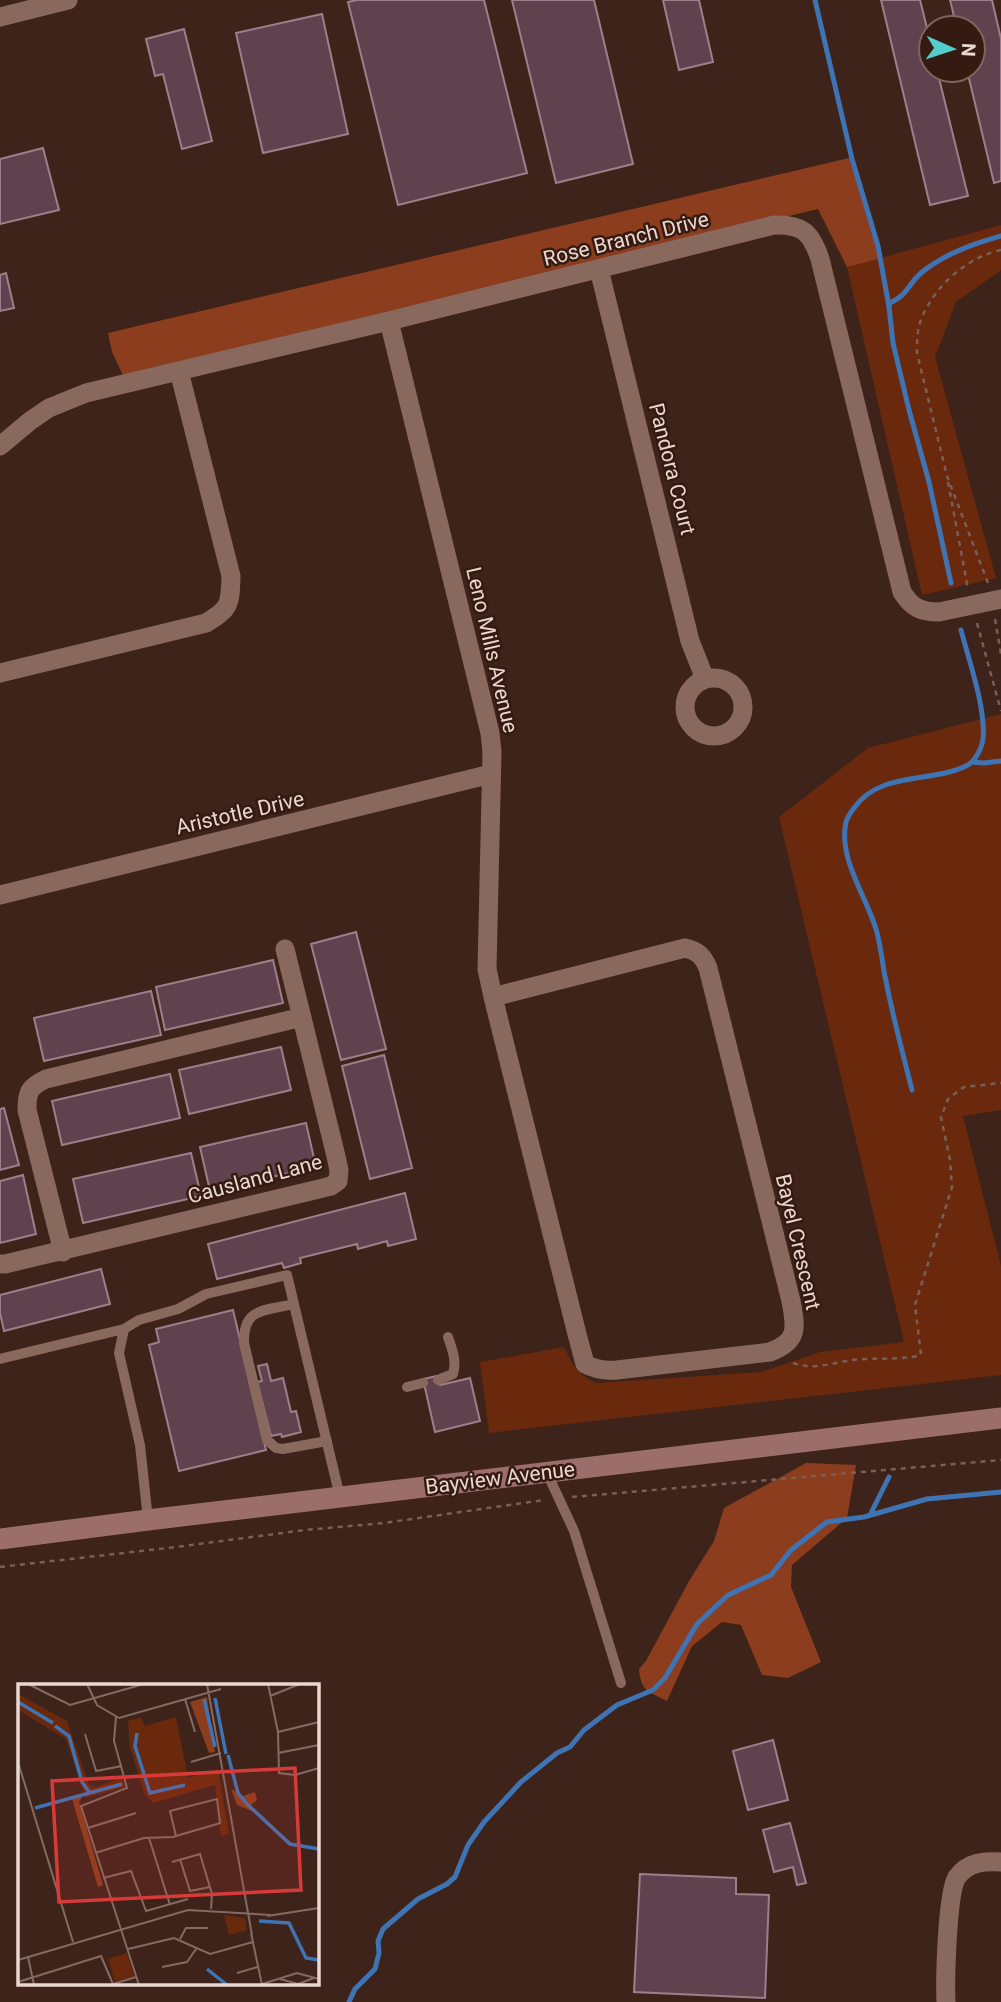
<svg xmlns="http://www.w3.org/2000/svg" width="1001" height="2002" font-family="Roboto,sans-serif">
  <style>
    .green { fill: #6a280c }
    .forest { fill: #8b3d1e }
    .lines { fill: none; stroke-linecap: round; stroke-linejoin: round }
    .stream { stroke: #3f74b4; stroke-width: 5 }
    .building { fill: #5f424e; stroke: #9f7e8b; stroke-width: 2 }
    .path { stroke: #786058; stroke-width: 2.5; stroke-dasharray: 5 5; stroke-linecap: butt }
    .lane { stroke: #89695e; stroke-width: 10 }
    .street { stroke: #89695e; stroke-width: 19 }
    .secondary { stroke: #9c6e6b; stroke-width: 21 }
    .labels { text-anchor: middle; stroke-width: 5; stroke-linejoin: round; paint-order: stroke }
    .street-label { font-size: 21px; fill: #ead7d1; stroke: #341a10 }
    .inset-river { fill: none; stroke: #3f74b4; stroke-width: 3.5 }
    .inset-road { fill: none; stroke: #836b63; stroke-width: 2 }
    .view { fill: #d83a39; fill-opacity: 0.15; stroke: #d83a39; stroke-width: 3.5 }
    .inset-edge { fill: none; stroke: #ead7d1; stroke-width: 3.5 }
  </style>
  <rect width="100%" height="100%" fill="#3e231a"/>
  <path class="green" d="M1001,225V270L956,302L935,357L996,578L922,595L847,267Z
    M1001,714V1110L963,1116L1001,1266V1375L489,1433L480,1362L564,1347C574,1367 577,1374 597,1383L761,1372L820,1352L904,1342L779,817L868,748Z"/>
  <path class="forest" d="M849,158L882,258L847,267L818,209L123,375L112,352L108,333Z
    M806,1463L856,1465L847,1518L792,1565L791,1587L821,1662L788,1678L762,1675L741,1625L722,1622L692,1646L667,1701C648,1691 641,1692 639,1669L646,1661L689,1581L714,1541L724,1508Z"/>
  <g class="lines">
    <path class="stream" d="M815,0L852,159L878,246L889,307L893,343L909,410L929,482L951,583
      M889,307L890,303C910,293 907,285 921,273C944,254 973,244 1001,236
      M972,762L984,763L1001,761
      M912,1090C903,1054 893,1018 886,981C882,964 881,945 876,929C866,896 838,858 846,822C848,816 851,812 854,808C880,771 931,783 966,766C975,762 982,748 983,739C986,708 969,661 961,630
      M870,1515L889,1477
      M349,2002L355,1989L375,1969L379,1953L378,1941L383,1929L418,1899L447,1884L455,1877L468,1845L484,1822L521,1782L557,1753L570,1747L584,1730L617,1705L653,1690L665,1678L697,1624L728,1595L771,1575L791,1550L827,1522L864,1517L927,1499L1001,1492"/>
  </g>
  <path class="building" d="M357,0H484L527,173L398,205L348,2Z
    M512,0H594L633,164L556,183Z
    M663,0H699L713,62L679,70Z
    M881,0H920L931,44V70H937L968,196L930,205Z
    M950,0H992L1001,39V181L994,183L967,70H973V28H957Z
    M322,14L348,134L263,153L236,33Z
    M184,29L212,141L182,149L163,74L155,76L146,39Z
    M43,148L59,210L0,224V159Z
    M6,273L14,308L0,311V275Z
    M356,932L386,1049L341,1060L311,944Z
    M273,960L283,1003L165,1030L156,987Z
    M151,991L161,1035L44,1061L34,1018Z
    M281,1047L291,1090L189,1114L179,1070Z
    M384,1055L412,1168L370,1179L342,1066Z
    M170,1074L180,1118L62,1145L52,1101Z
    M4,1108L19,1165L0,1170V1109Z
    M306,1123L316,1167L210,1191L200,1147Z
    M191,1153L201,1196L83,1223L73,1179Z
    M23,1175L36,1234L0,1243V1181Z
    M405,1193L416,1239L388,1246L387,1241L358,1249L357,1244L300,1258L301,1263L284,1268L282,1263L217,1279L208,1244Z
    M101,1269L110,1304L4,1331L0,1313V1295Z
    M233,1310L266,1450L179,1471L149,1345L159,1342L156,1329Z
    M267,1364L271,1381L283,1378L291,1412L296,1411L301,1432L282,1437L281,1434L271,1436L257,1382L262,1381L258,1366Z
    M437,1376L440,1385L470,1378L480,1421L435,1432L423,1379Z
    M773,1740L788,1800L748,1810L733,1751Z
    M790,1823L806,1883L797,1885L793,1867L774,1872L763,1830Z
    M640,1874L736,1878V1894L769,1895L765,1998L634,1992Z"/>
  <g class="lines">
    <path class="path" d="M948,482L968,589
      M988,583L947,476L917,353C917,340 917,327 923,315C937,284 968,257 1001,250
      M995,619L1001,654
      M977,623L1001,711
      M793,1363C816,1372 842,1359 865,1359C886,1358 901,1360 921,1355L915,1305L952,1187L950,1160L941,1117L948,1099L964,1087L1001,1083
      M572,1497L1001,1460
      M0,1567L176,1547L305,1530L384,1523L544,1500"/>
    <path class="lane" d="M294,1304C265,1311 243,1307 244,1343L267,1440L276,1448L283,1449L327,1441
      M124,1329L139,1320L178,1309L206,1294L287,1275L340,1497
      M0,1359L124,1329L119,1353L140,1445L148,1520
      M438,1380L453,1374C457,1361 452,1349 448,1337
      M407,1387L423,1383
      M547,1473L574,1531L621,1683"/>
    <path class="street" d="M0,17L68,0
      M599,269L690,641L705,679
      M389,321L490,733L492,752L487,969L493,997L577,1334L585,1364C596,1370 605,1371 617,1370L770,1352C799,1341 796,1328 791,1301L708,968C703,956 698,951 685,948L493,997
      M0,446L30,421L49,408L86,393L389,321L774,225C802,224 811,232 820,259L902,592C912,608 921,612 939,612L1001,599
      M0,673L206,623C231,608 230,604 231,576L179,371
      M685 707a29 29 0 1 1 58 0a29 29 0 1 1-58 0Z
      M0,895L491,774
      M63,1252L27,1110C27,1092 29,1087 46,1079L302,1017
      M0,1264H5L319,1189L331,1186L338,1181L339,1170L335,1152L285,949
      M946,2002C945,1980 947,1893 957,1877C968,1862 984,1861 1001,1862"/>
    <path class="secondary" d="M0,1539L148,1520L1001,1418"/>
  </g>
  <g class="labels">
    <g class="street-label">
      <text transform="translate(626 239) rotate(-14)" y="7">Rose Branch Drive</text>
      <text transform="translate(672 469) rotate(76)" y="7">Pandora Court</text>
      <text transform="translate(492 650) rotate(77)" y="7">Leno Mills Avenue</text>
      <text transform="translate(240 813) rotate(-13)" y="7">Aristotle Drive</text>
      <text transform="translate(255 1179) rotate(-15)" y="7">Causland Lane</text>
      <text transform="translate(798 1242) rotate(77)" y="7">Bayel Crescent</text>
      <text transform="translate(500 1478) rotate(-7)" y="7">Bayview Avenue</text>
    </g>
  </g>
  <g transform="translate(18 1684)">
    <rect width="301" height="301" fill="#3e231a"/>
    <path d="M0,10L49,37L71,101L78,103L104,94L107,103L68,114L48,55L0,26ZM123,33L127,42L158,33L170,94L200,85L211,150L203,152L197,101L135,119L126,109L112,63L110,37ZM206,231L227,234L229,246L211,251ZM109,269L116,292L97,298L90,275Z" fill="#6a280c"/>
    <path d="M189,13L197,68L191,69L172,18ZM213,105L225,112L237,108L239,116L233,121L241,130L219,121ZM66,110L61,118L85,201L80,203L54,115Z" fill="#8b3d1e"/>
    <path class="inset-river" d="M197,14L208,70M186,15L197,63M0,18L35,39M37,42L51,52L64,98L72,109M119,49L117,62L132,109L167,101M210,71L220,109L229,120L272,160L301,165M17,124L104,100M241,237L271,239L288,274L301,276M189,285L209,301"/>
    <path class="inset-road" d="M10,0L52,21L126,0M69,0L79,21L101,34L203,5M189,0L234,251M250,0L260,48L261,89L277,91L301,84M252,12L282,0M167,15L177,48M98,33L96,57L109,104L63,122L121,301M260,48L301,38M67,50L78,87L104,82M260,69L301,61M0,78L55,258M173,78L203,69M70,144L118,129M131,154L152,221M77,169L126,154L155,153L158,152L199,140L202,139L199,115L152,127L158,152M162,175L172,207L192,203M154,178L182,170L194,210L193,225M85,194L113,187L128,227L170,215M249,232L301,224M233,249L244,301M162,255L168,244H190M110,265L156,254L192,270L235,258M10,273L16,301M0,276L170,226L253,231M144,283L169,278L178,265M219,289L240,283M262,295L280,300L296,294M0,298L83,272L95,300M95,300L118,293M244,300L279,289L301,295"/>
    <path class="view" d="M277,84L283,206L41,218L34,97Z"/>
    <rect width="301" height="301" class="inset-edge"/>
  </g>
  <g transform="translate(952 49) rotate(93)"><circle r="33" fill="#341a10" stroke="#7d665d" stroke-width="2"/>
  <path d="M0-5L12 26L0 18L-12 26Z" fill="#53cdcb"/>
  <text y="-10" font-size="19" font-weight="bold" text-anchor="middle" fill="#ead7d1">N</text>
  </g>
</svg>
